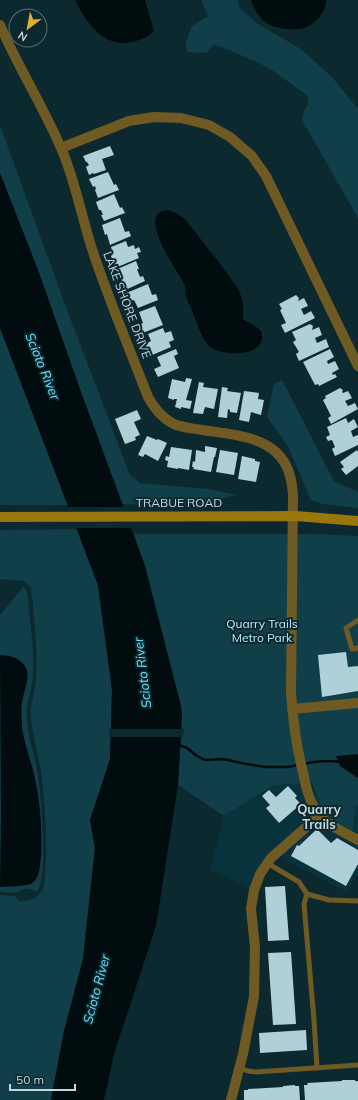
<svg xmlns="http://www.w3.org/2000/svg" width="358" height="1100" font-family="Mulish,sans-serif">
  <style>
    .built { fill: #09333c }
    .green { fill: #113f49 }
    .water { fill: #010c0f }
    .pier { fill: #0c2930 }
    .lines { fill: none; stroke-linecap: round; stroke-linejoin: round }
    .stream { stroke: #010c0f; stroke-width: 2.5 }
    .building { fill: #afd0d9 }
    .service { stroke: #6f5a23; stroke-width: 5 }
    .minor { stroke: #6f5a23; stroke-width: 10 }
    .secondary { stroke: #99770a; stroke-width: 10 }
    .labels { text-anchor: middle; stroke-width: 4; stroke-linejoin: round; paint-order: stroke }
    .street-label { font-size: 12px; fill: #c8d7dc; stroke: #0c2930 }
    .park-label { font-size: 12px; fill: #b7ebfa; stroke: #0c2930 }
    .water-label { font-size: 13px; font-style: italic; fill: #68e0fd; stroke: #0c2930 }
    .neighbourhood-label { font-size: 13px; font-weight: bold; fill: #c8d7dc; stroke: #0c2930 }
  </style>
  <rect width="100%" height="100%" fill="#0c2930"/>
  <path class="built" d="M312,783L321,807L352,831L356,804L358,805V874L347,892L293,864L277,853L254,890L210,870L224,816L273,785Z"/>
  <path class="green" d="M201,0H237L240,8L256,23L301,49L332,77L358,109V218L302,120L304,111L308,104V96L269,68L255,61L214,44L207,53L188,52L185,45L192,26L208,16Z
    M0,125L67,310L130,475L140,483L208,489L237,495L192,506L123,504L81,392L38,270L0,173Z
    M0,328L68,505H0Z
    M282,380L334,481L358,492V508L322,504L311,500L288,446L267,417L274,384Z
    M77,529L98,586L112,690L110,759L90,820L95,848L83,959L64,1031L51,1100H0V895L15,896L19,901C29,902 37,899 42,890C46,883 45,871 46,863C47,833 45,802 41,772C38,752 31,732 31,711C31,700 36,690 36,678C38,648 34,617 31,587L24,581L0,579V530Z
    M134,534H313L358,536V805H356L352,832L339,824L321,807L312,783L273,785L224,816L178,785L182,716L181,707L145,566Z
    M24,586L27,593C30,619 34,646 33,672C33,690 24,705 27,723C29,738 33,751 36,765C41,787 49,875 37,892C21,884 25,892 14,893C10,893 5,892 0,892V615Z"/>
  <path class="water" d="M75,0H145L154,31C148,37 141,40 132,42C104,49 86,22 75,0Z
    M251,0H326C327,12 315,24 304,28C294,31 279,29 270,25C261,21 254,9 251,0Z
    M0,173L38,270L81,392L145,566L181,706L182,716L178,785L156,926L114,1054L104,1100H51L64,1031L83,959L95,848L90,820L110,759L112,690L98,585L0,328Z
    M168,210L176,213L185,219L221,265L239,290L243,303V318L244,320C249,323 256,326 260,330C262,333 262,336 262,339C259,357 226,355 214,349C213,349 209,346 209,346C201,337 197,323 193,313C191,307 187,301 186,296C185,292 186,287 184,284C178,271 134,212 168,210Z
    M0,655C10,655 21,658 26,668C31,678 23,692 22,703C21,711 22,720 22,728C25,747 33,765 36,784C41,807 42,833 41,857C40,863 40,869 38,875C37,878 34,883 30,884C23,887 9,886 0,887L1,813Z
    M357,754L358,755V778L340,766L336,756Z"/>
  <path class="pier" d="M66,507H126L133,528H74Z
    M109,729H184L183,737H109Z"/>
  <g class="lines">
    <path class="stream" d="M179,745L187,748L197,756L205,760L223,759L241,763L265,767H288L298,765
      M303,764C316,761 327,760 340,762"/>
  </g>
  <path class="building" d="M110,146L114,155L102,159L106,170L94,174L93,173L89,175L86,167L89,165L87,162H86L83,156Z
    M108,172L114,185L116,184L119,190L98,198L95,190L96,189L95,186L93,187L89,179Z
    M114,194L120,208L122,207L125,213L104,221L101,215H103L101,210H99L96,202Z
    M120,218L125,232L129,231L131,236L110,245L107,234L105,235L102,225Z
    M126,241L128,247L134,245L135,249L139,247L141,252L137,253L139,258L115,268L111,256L113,254L111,247Z
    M136,261L139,269H137L140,277L143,276L145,281L123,291L120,284L123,283L121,279H119L115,270Z
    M148,284L152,295L156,294L158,300L138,308L134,300L128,302L124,294Z
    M296,295L299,298L298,301L304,298L308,306L301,309L304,315L311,311L315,318L285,333L281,325L286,323L280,310L282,309L279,304Z
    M155,306L163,325L140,334L137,326L143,323L139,312Z
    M310,324L313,326L312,330L319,327L322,335L315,338L317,343L326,339L329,347L299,361L296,354L299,352L293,342L296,340L292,332Z
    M163,328L165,333L171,331L174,340L169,342L171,347L150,356L145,344L151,341L148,334Z
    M176,349L178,354L174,356L179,368L158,377L154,369L161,366L157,357Z
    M330,349L334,357L327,361L328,364L335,361L339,369L332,373L333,375L335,374L337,377L319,386L318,384L315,385L303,362Z
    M186,378L192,379L186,400L192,401L190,409L181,407V409L175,407L177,399H174V400L168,398L172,379L185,382Z
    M199,382L204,383L203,387L218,389L214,409L205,407L203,414L193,413Z
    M222,387L228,388L227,391L241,393L237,413L230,412V410L228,409L227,418L218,417Z
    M340,388L343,390L342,392L343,393L348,391L352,398L345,401L348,406L355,403L358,409L331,424L328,418L331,416L323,400L326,398L325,396Z
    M244,391L259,393L258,399L264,400L261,415L251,412L249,422L239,420Z
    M137,410L141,419L134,422L140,435L135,437L136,440L125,444L115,419Z
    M346,418L348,423L354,419L358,427L351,431L353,437L358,435V445L335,456L332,449L335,447L332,440L328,441L326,437L330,435L327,427Z
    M147,436L157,440L158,439L167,443L158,461L145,454L143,457L138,455Z
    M205,446L217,448L215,457H214L211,472L193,469L194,467H192L193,461L195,462L196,450L205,452Z
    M171,447L192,450L189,470L178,468V469L167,467L168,461L165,460L166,456L169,457Z
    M220,450L238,453L234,475L216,472Z
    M357,450L358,452V466L346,475L341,469L344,467L340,462Z
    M242,456L255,459V461L260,462L256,482L238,479Z
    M346,652L348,667L358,666V691L322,697L318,655Z
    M288,786L297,796L295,798L301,804L279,823L266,808L270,805L262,796L269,790L276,797Z
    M317,829L331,843L337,838L358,850V864L346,886L291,856L297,845L299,846Z
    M285,886L289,940L268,941L265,887Z
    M291,952L296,1024L273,1025L268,953Z
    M306,1030L307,1050L260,1053L259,1033Z
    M342,1080H355V1081H358V1100H305L304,1085H308L307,1083L342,1081Z
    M295,1085V1086H299L300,1100H244V1090H248V1089L283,1087V1086Z"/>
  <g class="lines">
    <path class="service" d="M358,620L346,628L352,649L358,648
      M267,863L299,882L307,894L304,904L314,1020L317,1068
      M307,894L329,900L358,901
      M240,1068L248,1071L256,1072L358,1065"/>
    <path class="minor" d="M0,25C18,67 43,106 61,148C76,182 82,220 94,255C110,303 130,350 148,397C154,408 161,417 172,423C181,428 192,428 202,430C235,435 280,436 290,476C292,482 292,488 293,494L291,693C293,720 296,746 303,772C305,784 308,797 314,807C316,812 320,816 324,819C333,828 347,834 358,840
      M61,148L129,121L154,117L181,118L209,125L230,137L252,156L266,176L358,366
      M292,709L358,703
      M231,1100L243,1054L254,996L255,947L251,909L254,890L260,874L271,858L320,815"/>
    <path class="secondary" d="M0,517L296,516L358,521"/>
  </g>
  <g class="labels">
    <g class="street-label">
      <text transform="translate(127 305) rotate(69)" y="4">LAKE SHORE DRIVE</text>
      <text x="179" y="507">TRABUE ROAD</text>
    </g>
    <g class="park-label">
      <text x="262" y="628">Quarry Trails<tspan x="262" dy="14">Metro Park</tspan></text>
    </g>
    <g class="water-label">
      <text transform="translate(43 366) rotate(68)" y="5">Scioto River</text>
      <text transform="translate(142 673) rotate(-97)" y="5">Scioto River</text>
      <text transform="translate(96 989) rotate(-75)" y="5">Scioto River</text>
    </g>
    <g class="neighbourhood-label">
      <text x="319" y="814">Quarry<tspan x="319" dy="15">Trails</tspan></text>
    </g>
  </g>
  <g transform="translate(28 28) rotate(212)"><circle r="19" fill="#0c2930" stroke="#576f75"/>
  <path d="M0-3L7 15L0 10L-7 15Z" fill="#deb133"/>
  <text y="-6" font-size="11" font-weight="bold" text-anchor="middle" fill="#c8d7dc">N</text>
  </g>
  <path d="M10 1084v6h65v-6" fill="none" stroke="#c8d7dc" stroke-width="2"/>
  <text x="16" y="1084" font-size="12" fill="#c8d7dc" stroke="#0c2930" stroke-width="3" paint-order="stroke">50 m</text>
</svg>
